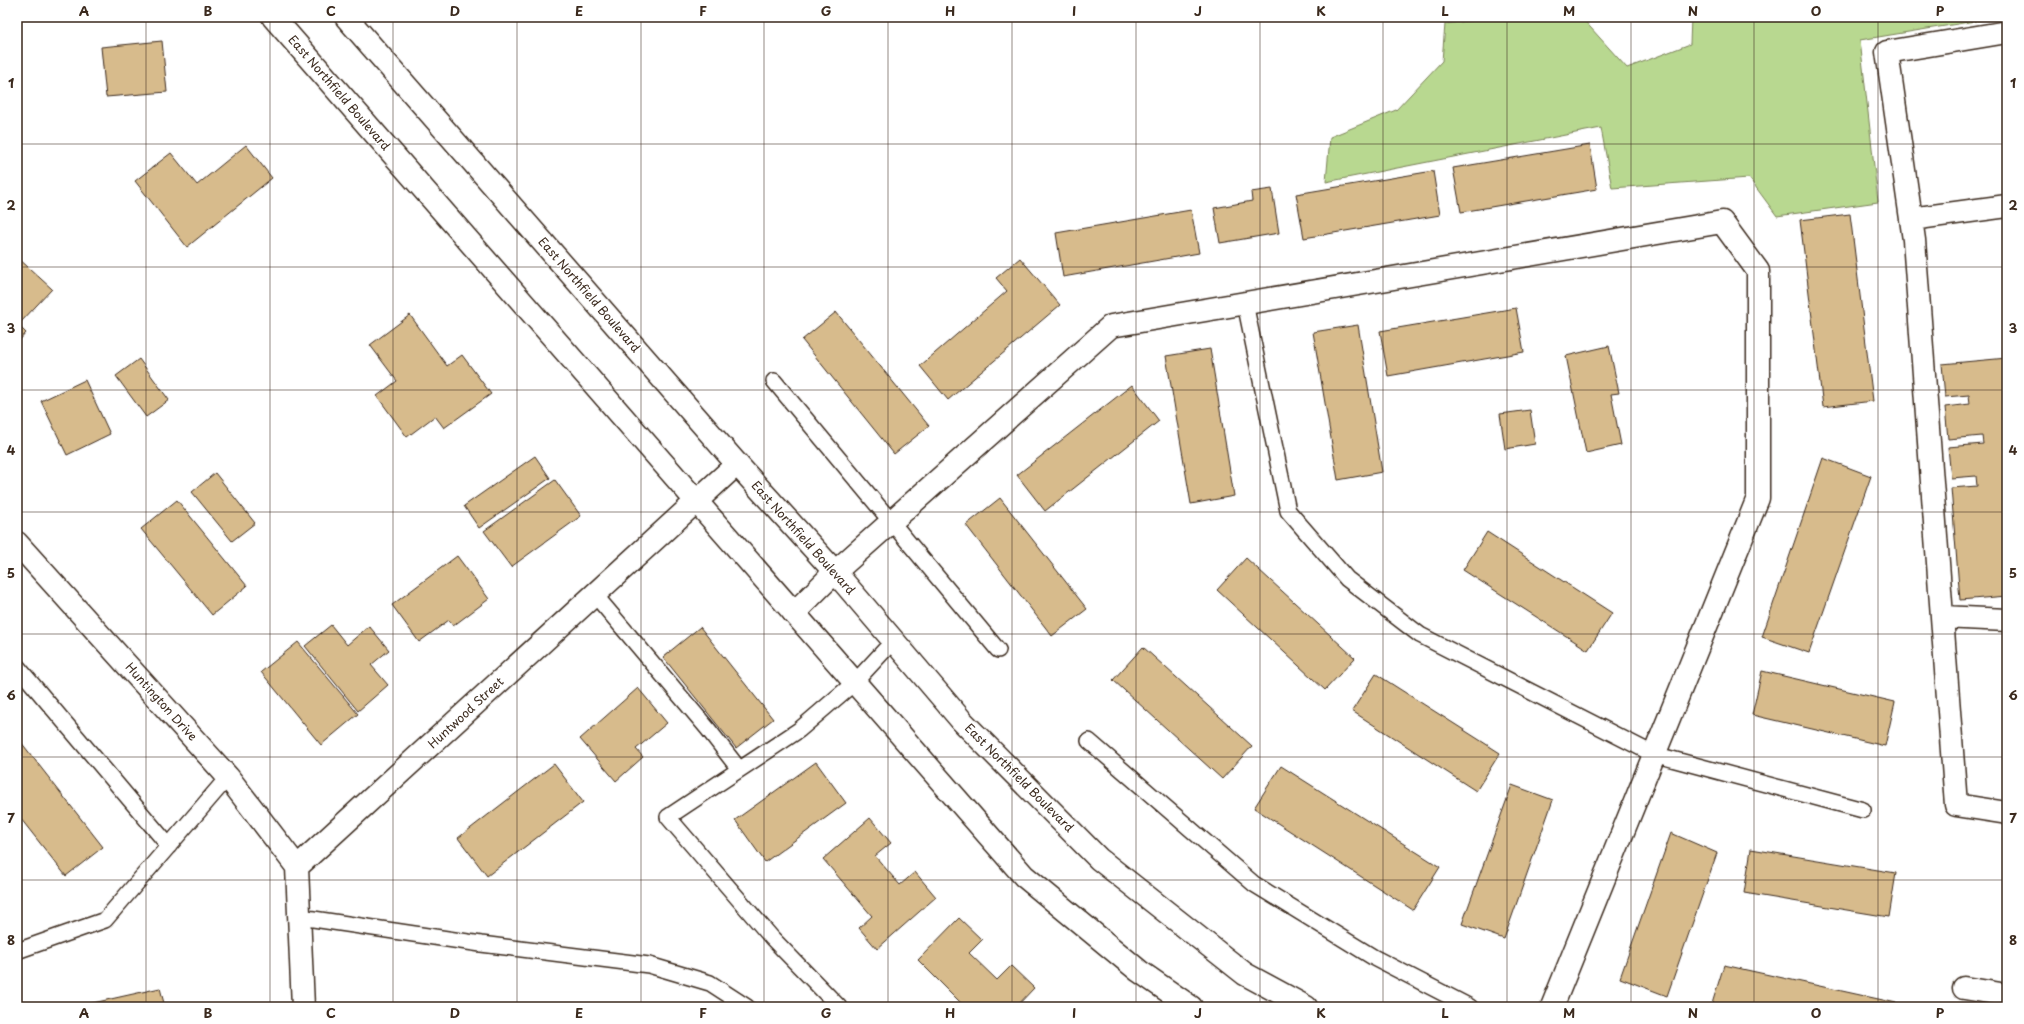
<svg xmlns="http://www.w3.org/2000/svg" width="2024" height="1024" font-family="'Playpen Sans',sans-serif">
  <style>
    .green { fill: #b8d890; stroke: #7a8157 }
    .building { fill: #d7bb8c; stroke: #3b2a1e }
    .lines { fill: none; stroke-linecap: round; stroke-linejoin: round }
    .service-casing { stroke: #3b2a1e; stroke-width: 18 }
    .minor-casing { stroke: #3b2a1e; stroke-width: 25 }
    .secondary-casing { stroke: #3b2a1e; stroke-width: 25 }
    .service { stroke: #fff; stroke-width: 15 }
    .minor { stroke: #fff; stroke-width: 22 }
    .secondary { stroke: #fff; stroke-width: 22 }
    .grid { fill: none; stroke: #3b2a1e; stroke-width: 1; stroke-opacity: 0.55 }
    .labels { text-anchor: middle; stroke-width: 3; stroke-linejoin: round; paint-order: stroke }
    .street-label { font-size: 12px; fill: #3b2a1e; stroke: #fff }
    .neatline { fill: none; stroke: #3b2a1e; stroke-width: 1.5 }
    .grid-label { font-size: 13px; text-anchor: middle; font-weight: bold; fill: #3b2a1e }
  </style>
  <rect width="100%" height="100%" fill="#fff"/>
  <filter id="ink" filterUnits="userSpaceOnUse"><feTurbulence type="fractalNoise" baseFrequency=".025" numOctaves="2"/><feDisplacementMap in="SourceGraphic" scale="8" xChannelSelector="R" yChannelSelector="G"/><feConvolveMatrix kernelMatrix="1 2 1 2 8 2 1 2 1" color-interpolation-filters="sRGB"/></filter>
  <g filter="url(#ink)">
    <path class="green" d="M1497,17H1581L1627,68L1690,44L1691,17H2000L1860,40L1878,202L1777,216L1749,178L1612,188L1601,128L1326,182L1330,137L1396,110L1442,61L1445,24Z"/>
    <path class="building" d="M162,41L167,92L106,97L101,47Z
      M246,145L272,178L187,247L135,181L171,153L197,185Z
      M1590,145L1597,189L1461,212L1453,168Z
      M1433,171L1440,215L1304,238L1296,194Z
      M1272,189L1279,233L1220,243L1214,208L1252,201L1251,192Z
      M1191,210L1199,253L1063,277L1056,233Z
      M1850,214L1873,401L1823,407L1800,220Z
      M17,257L52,289L20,323L17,320Z
      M1020,258L1060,305L948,400L920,366L1007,291L996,278Z
      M1516,308L1524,352L1388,376L1380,331Z
      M836,312L929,426L894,454L802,340Z
      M410,315L447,366L462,355L491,394L444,428L435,416L407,437L377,396L397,381L370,345Z
      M17,324L26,333L17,343Z
      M1358,325L1382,472L1338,480L1313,332Z
      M1609,346L1619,393L1611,394L1621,445L1586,453L1566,356Z
      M1210,349L1234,496L1191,504L1166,356Z
      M2007,358V596L1960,600L1951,488L1977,486L1976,476L1951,478L1948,447L1983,444L1982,436L1948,439L1945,407L1970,404L1969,395L1945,397L1942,364Z
      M139,359L169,400L146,417L116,376Z
      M85,380L110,434L67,455L41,401Z
      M1132,385L1159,421L1045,511L1017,475Z
      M1530,410L1535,444L1505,449L1500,414Z
      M535,456L550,478L479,528L464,506Z
      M1823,458L1871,476L1809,653L1762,637Z
      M215,473L255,523L232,541L192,492Z
      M555,480L581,516L511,567L484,531Z
      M1000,498L1087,609L1052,636L966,525Z
      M177,500L247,586L212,615L141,529Z
      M1487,532L1612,613L1588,650L1463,570Z
      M457,556L489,599L453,626L449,620L419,642L392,605Z
      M1246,558L1355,658L1325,690L1217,590Z
      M331,625L347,645L369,626L389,650L371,665L388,685L358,711L305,646Z
      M700,627L773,719L736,748L663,657Z
      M298,642L358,714L321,745L261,672Z
      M1143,647L1252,746L1222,779L1113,680Z
      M1762,671L1895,702L1885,746L1752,715Z
      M1376,674L1500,753L1476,791L1352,711Z
      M638,688L667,723L636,749L643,757L616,781L580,739Z
      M17,737L103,847L66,876L17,814Z
      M816,762L846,803L765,862L735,820Z
      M554,764L583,802L487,876L458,838Z
      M1281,766L1440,867L1413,910L1254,808Z
      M1512,785L1553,800L1504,939L1462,924Z
      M870,818L891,843L875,856L900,885L915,872L936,897L877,949L859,928L872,916L823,859Z
      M1671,833L1717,853L1667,996L1620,978Z
      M1751,849L1896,873L1889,917L1744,893Z
      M959,918L982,940L969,953L997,980L1011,966L1034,988L1016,1007H965L918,960Z
      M1724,965L1901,1004L1900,1007H1711Z
      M160,988L165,1007H75Z
      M1056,1002L1062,1007H1052Z"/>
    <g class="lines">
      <defs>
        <path id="service" d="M1245,303L1288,511L1347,579L1420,635L1653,754L1863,810
          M774,381L998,650
          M595,595L708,729L739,769
          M17,666L169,846
          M1089,741L1254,884L1373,957L1470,1007
          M300,917L481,944L649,965L710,983L747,1007
          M17,951L105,920L228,777
          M839,1007L772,938L668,817L799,730L855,682L893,641"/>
        <path id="minor" d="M2007,32L1887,52L1914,240L1956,805L2007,813
          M1911,219L2007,206
          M17,543L228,777L297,867
          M794,613L835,572L1111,326L1722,222L1758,271V498L1552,1007
          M1942,617L2007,620
          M1964,988L2007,995
          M303,1007L297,867L737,464"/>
        <path id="secondary" d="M273,17L1024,876L1139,971L1191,1007
          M346,17L737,464L835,572L962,721L1099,859L1245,974L1306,1007"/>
      </defs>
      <use href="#service" class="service-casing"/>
      <use href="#minor" class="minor-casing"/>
      <use href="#secondary" class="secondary-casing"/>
      <use href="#service" class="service"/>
      <use href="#minor" class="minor"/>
      <use href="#secondary" class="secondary"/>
    </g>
  </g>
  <path class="grid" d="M146,17V1007M270,17V1007M393,17V1007M517,17V1007M641,17V1007M764,17V1007M888,17V1007M1012,17V1007M1136,17V1007M1260,17V1007M1383,17V1007M1507,17V1007M1631,17V1007M1754,17V1007M1878,17V1007M17,144H2007M17,267H2007M17,390H2007M17,512H2007M17,634H2007M17,757H2007M17,880H2007"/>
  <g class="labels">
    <g class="street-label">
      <text transform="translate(339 93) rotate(49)" y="4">East Northfield Boulevard</text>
      <text transform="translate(589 295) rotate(49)" y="4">East Northfield Boulevard</text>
      <text transform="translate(803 538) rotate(48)" y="4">East Northfield Boulevard</text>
      <text transform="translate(161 702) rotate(48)" y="4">Huntington Drive</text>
      <text transform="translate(466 713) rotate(-43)" y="4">Huntwood Street</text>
      <text transform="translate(1019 778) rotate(45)" y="4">East Northfield Boulevard</text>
    </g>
  </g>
  <rect width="2024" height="1024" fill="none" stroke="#fff" stroke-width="44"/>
  <rect x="22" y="22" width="1980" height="980" class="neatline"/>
  <g class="grid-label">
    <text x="84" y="16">A</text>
    <text x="208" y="16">B</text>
    <text x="331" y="16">C</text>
    <text x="455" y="16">D</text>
    <text x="579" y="16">E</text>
    <text x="703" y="16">F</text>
    <text x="826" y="16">G</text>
    <text x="950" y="16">H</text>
    <text x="1074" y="16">I</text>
    <text x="1198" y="16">J</text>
    <text x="1321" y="16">K</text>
    <text x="1445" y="16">L</text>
    <text x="1569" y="16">M</text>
    <text x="1693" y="16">N</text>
    <text x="1816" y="16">O</text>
    <text x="1940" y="16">P</text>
    <text x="11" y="88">1</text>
    <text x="2013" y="88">1</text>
    <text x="11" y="210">2</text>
    <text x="2013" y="210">2</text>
    <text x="11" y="333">3</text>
    <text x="2013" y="333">3</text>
    <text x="11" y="455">4</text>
    <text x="2013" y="455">4</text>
    <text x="11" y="578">5</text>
    <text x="2013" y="578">5</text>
    <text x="11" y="700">6</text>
    <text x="2013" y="700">6</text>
    <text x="11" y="823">7</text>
    <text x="2013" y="823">7</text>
    <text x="11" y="945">8</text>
    <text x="2013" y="945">8</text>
    <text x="84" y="1018">A</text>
    <text x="208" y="1018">B</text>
    <text x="331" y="1018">C</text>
    <text x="455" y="1018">D</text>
    <text x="579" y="1018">E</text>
    <text x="703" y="1018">F</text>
    <text x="826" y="1018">G</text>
    <text x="950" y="1018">H</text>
    <text x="1074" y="1018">I</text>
    <text x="1198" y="1018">J</text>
    <text x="1321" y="1018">K</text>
    <text x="1445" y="1018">L</text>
    <text x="1569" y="1018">M</text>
    <text x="1693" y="1018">N</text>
    <text x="1816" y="1018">O</text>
    <text x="1940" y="1018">P</text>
  </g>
</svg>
